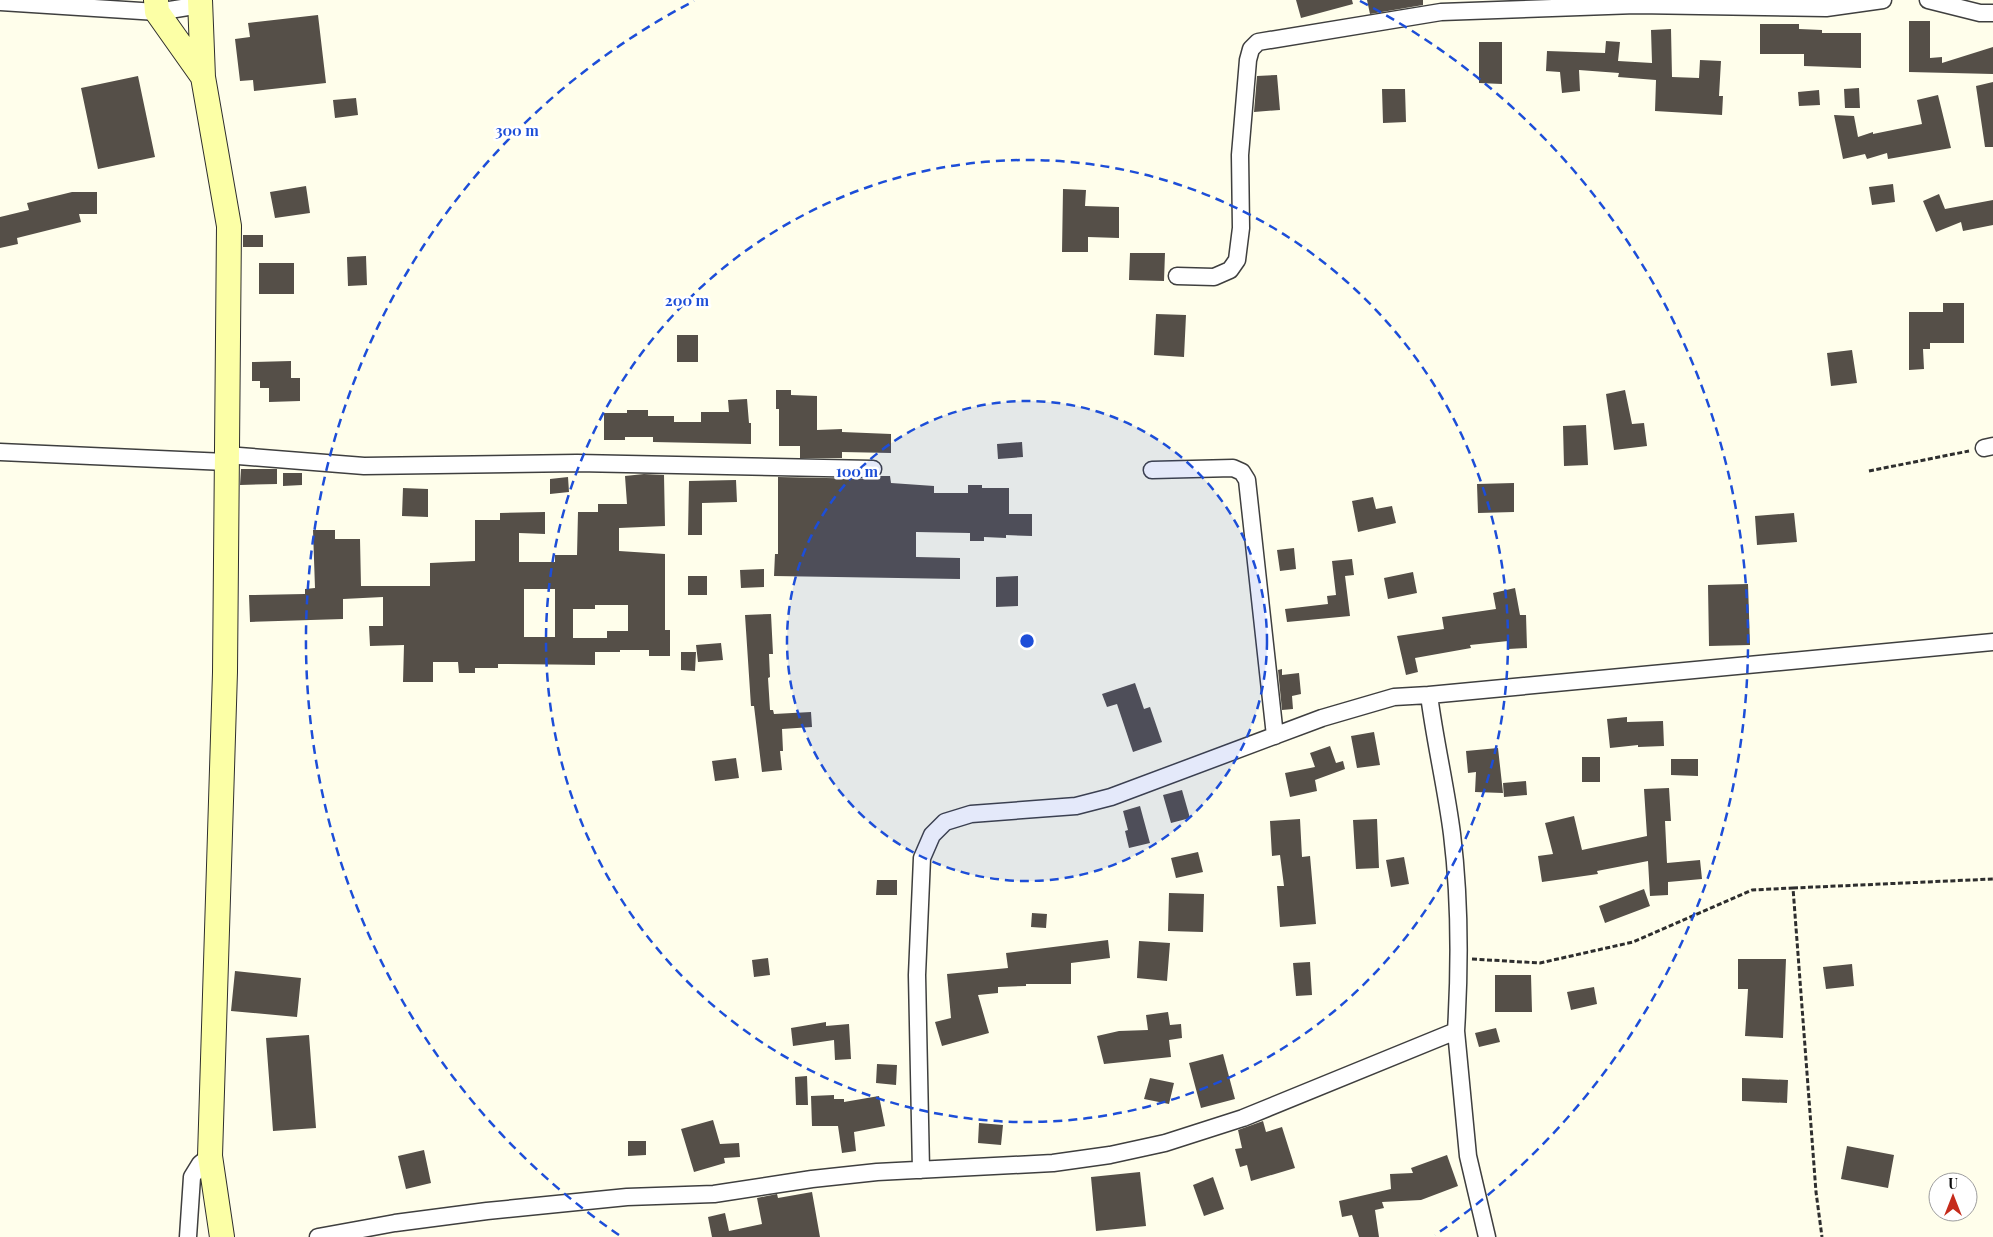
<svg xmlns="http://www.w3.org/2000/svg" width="1993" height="1237" font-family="'Playfair Display',serif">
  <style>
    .building { fill: #554f48; fill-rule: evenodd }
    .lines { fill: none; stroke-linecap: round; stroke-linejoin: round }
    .street-casing { stroke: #3f3f3f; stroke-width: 19 }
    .secondary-casing { stroke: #2e2e2e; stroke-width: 26 }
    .path { stroke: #2e2e2e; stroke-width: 3; stroke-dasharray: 5 2.5; stroke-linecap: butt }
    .street { stroke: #fff; stroke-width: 16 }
    .secondary { stroke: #fcffa6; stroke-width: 24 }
    .ring { fill: none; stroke: #1d4ed8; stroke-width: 2.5; stroke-dasharray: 9 6 }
    .centre { fill: #1d4ed8; stroke: #fff; stroke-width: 2.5 }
    .ring-label { font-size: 15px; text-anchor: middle; font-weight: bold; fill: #1d4ed8; stroke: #fff; stroke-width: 5; stroke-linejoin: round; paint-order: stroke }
  </style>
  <rect width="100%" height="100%" fill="#fffeeb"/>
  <path class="building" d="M1296,0H1352L1353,4L1301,18Z
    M1367,0H1423V5L1370,14Z
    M318,15L326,83L254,91L253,80L240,81L235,39L250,37L248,23Z
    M1909,21H1930V58L1942,57V63L1993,47V74L1909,72Z
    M1760,24H1799V29L1822,30V33H1861V68L1804,66V54H1760Z
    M1671,29L1672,77L1699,78L1700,60L1721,61L1719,96H1723L1722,115L1655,111L1656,80L1618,77L1619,73L1579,70L1580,91L1562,93L1560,72L1546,71L1547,51L1605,53L1606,41L1620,42L1618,61L1652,63L1651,30Z
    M1479,42H1502V84L1479,83Z
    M1277,75L1280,110L1254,112L1257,76Z
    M138,76L155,157L98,169L81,88Z
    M1993,82V147H1985L1976,86Z
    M1859,88L1860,108H1845L1844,89Z
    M1382,89H1405L1406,122L1383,123Z
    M1819,90L1820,105L1799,106L1798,92Z
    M1938,95L1951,148L1888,159L1887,153L1867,159L1865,154L1843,159L1834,115L1854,116L1858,137L1873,132V134L1922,124L1917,100Z
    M356,98L358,115L335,118L333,100Z
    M1893,184L1895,202L1872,205L1869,187Z
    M306,186L310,213L275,218L270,192Z
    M1063,189L1086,190L1085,206L1119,207V238L1088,237V252H1062Z
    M72,192H97V214H79L81,222L17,238L18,244L0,248V217L29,210L27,203Z
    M1939,194L1945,209L1993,200V225L1963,231L1961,222L1936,232L1923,201Z
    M243,235H263V247H243Z
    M1130,253H1165L1164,281L1129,280Z
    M366,256L367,285L348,286L347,257Z
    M259,263H294V294H259Z
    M1943,303H1964V343H1930V349H1923L1924,369L1909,370V312H1943Z
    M1156,314L1186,315L1184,357L1154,355Z
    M677,335H698V362H677Z
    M1852,350L1857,383L1831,386L1827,353Z
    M291,361V378H300V401L269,402V388H260V381H252V362Z
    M776,390H791V395L817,396V430L842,429V432L891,434V453L842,452V458H800V446H779V409H776Z
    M1625,390L1632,424L1644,423L1647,446L1614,450L1606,394Z
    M747,399L749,423H751V444L653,442V437H625V440H604V413H627V410H648V416H674V422H701V412H729L728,400Z
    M1586,425L1588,465L1564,466L1563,426Z
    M1022,442L1023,457L998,459L997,444Z
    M241,469H277V484L240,485Z
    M283,473H302V485L283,486Z
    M644,474L664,475L665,526L619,528V551L665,554V630H670V656H649V650H620V652H595V665L498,664V668H475V673H459L458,662H433V682H403L404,645L370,646L369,626H383V597L343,599V619L250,622L249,595L305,594V589L315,588L313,530H335V539H360L361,586H430V563L475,561V520H500V513L545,512V534L519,533V562H555V555H577L578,512H598V504H627L625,476ZM524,589H555V637H524ZM595,605H628V631H607V638H573V609H595Z
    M879,476H890L891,483L934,486V493H968V485H982V488H1009V514H1032V536L1006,535V538L984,537V541H970V533L916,532V557L960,558V579L774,576L775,554H778V477L873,479Z
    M568,477L569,492L550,494V479Z
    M736,480L737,502L702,503V535H688L689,481Z
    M1514,483V512L1478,513L1477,484Z
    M403,488L428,489V517L402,516Z
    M1373,497L1376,509L1392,506L1396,523L1358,532L1352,501Z
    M1794,513L1797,542L1757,545L1755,516Z
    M1294,548L1296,569L1280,571L1277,550Z
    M1352,559L1354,575L1345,576L1350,616L1287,622L1285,609L1328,604L1327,596L1336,595L1332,561Z
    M764,569V587L741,588L740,570Z
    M1413,572L1417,593L1388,599L1384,578Z
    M688,576H707V595H688Z
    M1018,576V606L996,607V577Z
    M1748,584L1750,645L1709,646L1708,585Z
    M1515,588L1520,615H1526L1527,648L1508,649V641L1470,645L1471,648L1415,658L1418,672L1406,675L1397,636L1444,629L1442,617L1496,609L1493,593Z
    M771,614L773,654H769L770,677L768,678L770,710H773L774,714L811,712L812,727L782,729L783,751H780L782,770L762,772L754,706H751L745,615Z
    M721,643L723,660L698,662L696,645Z
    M681,652H696L695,671L681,670Z
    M1282,669V675L1299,673L1301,694L1292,696L1293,709L1282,710L1278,670Z
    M1135,683L1144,709L1150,707L1162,742L1133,752L1117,704L1107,707L1102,694Z
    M1627,717V722L1663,721L1664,746L1638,747V745L1610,748L1607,719Z
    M1374,732L1380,765L1357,768L1351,736Z
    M1330,746L1336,763L1343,761L1345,769L1315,780L1317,791L1290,797L1285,773L1315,767L1310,753Z
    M1498,748L1503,793L1475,792L1476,772L1468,773L1466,751Z
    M1582,757H1600V782H1582Z
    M736,758L739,778L715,781L712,761Z
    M1671,759H1698V776L1671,775Z
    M1526,781L1527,795L1504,797L1503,783Z
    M1669,788L1671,821H1665L1667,863L1700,860L1702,879L1668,882V895L1650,896L1648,861L1597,871L1598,874L1542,882L1538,856L1553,854L1545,823L1574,816L1582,850L1647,836L1644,789Z
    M1182,790L1190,818L1171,823L1163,795Z
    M1140,806L1150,843L1129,848L1125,831L1128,830L1123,811Z
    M1300,819L1302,857L1310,856L1316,924L1280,927L1277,886H1284L1280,855L1272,856L1270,821Z
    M1377,819L1379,868L1356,869L1353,820Z
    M1198,852L1203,872L1176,878L1171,858Z
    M1404,857L1409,884L1391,887L1386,860Z
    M877,880H897V895H876Z
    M1644,889L1650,906L1605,923L1599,906Z
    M1169,893L1204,894L1203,932L1168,931Z
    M1032,913L1047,914L1046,928L1031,927Z
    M1108,940L1110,958L1071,963V984H1026V986L998,987V993L978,995L989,1033L942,1046L935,1022L951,1018L947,974L1008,968L1006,953Z
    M1139,941L1170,943L1167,981L1137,978Z
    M768,958L770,975L754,977L752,960Z
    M1738,959H1786L1783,1038L1745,1036L1748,989H1738Z
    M1310,962L1312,995L1296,996L1293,963Z
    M1852,964L1854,986L1826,989L1823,967Z
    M235,971L301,978L297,1017L231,1011Z
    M1495,975H1531L1532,1012H1495Z
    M1594,987L1597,1004L1571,1010L1567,992Z
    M1168,1012L1170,1025L1181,1024L1182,1038L1169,1040L1171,1057L1104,1064L1097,1036L1119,1031L1148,1030L1146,1015Z
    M826,1022V1026L849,1024L851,1059L835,1060L834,1040L793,1046L791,1028Z
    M1496,1028L1500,1042L1479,1047L1475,1033Z
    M309,1035L316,1128L273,1131L266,1038Z
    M1223,1054L1235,1099L1201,1108L1189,1063Z
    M877,1064L897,1065L896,1085L876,1083Z
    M807,1076L808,1105H796L795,1077Z
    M1150,1078L1174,1083L1169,1104L1144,1099Z
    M1742,1078L1788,1080L1787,1103L1742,1101Z
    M834,1095V1099H844V1102L879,1096L885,1126L854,1132L856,1151L842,1153L838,1126H812L811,1096Z
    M713,1120L720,1144L739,1143L740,1157L724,1158L725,1163L694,1172L681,1129Z
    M1263,1121L1266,1132L1282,1127L1295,1168L1251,1181L1247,1165L1240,1167L1235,1149L1242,1148L1238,1130Z
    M979,1123L1003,1125L1001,1145L978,1143Z
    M628,1141H646V1155L628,1156Z
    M1847,1146L1894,1155L1888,1188L1841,1179Z
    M424,1150L431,1183L406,1189L398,1156Z
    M1447,1155L1458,1186L1421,1200L1382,1202L1384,1208L1375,1210L1379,1237H1359L1352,1215L1342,1217L1339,1201L1391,1189L1390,1174L1413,1173L1411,1168Z
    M1140,1172L1146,1226L1096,1231L1091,1177Z
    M1213,1177L1224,1209L1204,1216L1193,1185Z
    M812,1192L820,1237H712L708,1217L725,1213L729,1231L762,1224L757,1198L777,1194L778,1198Z"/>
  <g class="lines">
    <defs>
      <path id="street" d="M1928,0L1980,13H1993
        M0,2L157,12L200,5
        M1177,276L1214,277L1230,270L1237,260L1241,228L1240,155L1248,60L1251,49L1258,42L1441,12L1636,5L1826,8L1883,0
        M1984,448L1993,446
        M0,452L226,462
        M226,455L364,466L577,463L873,469
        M1152,470L1233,468L1242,472L1247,480L1275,736
        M1456,1031L1468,1156L1487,1237
        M921,1170L917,975L922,858L932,835L945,822L971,814L1076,806L1111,797L1322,718L1394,697L1429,695
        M188,1237L192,1177L200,1164L210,1156
        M318,1237L395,1223L487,1211L627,1197L714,1194L812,1179L877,1172L1053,1163L1110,1155L1165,1143L1243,1118L1456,1031C1460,965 1460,899 1452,834C1446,787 1435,742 1429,695L1993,642"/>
      <path id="secondary" d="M156,0L157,12L203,77
        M200,0L203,77L229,226L225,672L210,1156L222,1237"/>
    </defs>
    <use href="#street" class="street-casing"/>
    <use href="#secondary" class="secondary-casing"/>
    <path class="path" d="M1869,471L1969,451
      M1793,888L1993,879
      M1472,959L1540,963L1633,942L1752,890L1793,888L1816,1192L1822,1237"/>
    <use href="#street" class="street"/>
    <use href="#secondary" class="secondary"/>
  </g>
  <circle cx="1027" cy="641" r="240" fill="#1d4ed8" fill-opacity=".12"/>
  <g class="ring">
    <circle cx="1027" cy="641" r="240"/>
    <circle cx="1027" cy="641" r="481"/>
    <path d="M619 1235A721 721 0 0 1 694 1M1360 1A721 721 0 0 1 1435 1235"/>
  </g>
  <circle cx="1027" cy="641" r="8" class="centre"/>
  <g class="ring-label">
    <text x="517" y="136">300 m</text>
    <text x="687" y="306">200 m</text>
    <text x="857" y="477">100 m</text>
  </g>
  <g transform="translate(1953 1197)"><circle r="24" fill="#ffffff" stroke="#9e9e9e"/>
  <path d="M0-4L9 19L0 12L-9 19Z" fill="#c52b1b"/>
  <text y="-8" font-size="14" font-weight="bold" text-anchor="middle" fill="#0c0c0c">U</text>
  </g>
</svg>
